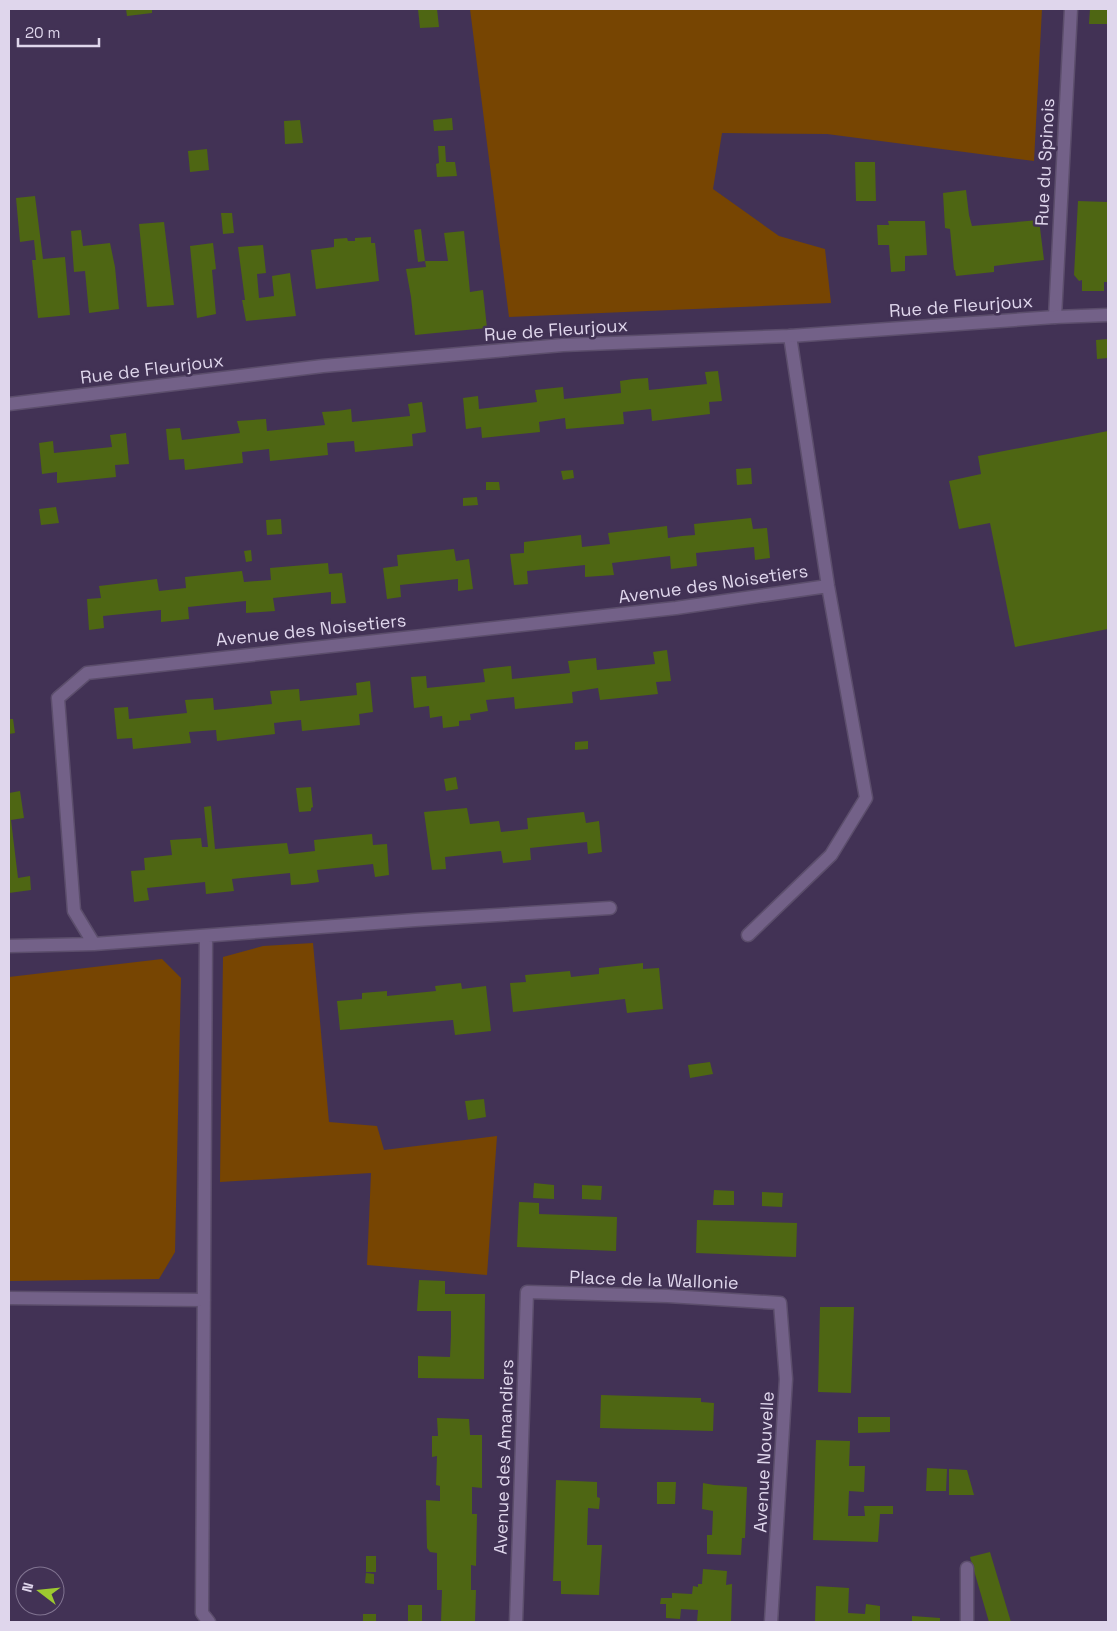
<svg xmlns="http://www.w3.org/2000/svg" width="1117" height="1631" font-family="'Space Grotesk',sans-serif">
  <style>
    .green { fill: #774502 }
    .building { fill: #4e6613 }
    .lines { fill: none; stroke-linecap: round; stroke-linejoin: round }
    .service-casing { stroke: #5c4e6c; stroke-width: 15 }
    .minor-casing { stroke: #5c4e6c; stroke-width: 15 }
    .tertiary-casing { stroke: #5c4e6c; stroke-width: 15 }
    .service { stroke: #736188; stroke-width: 12 }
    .minor { stroke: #736188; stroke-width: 12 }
    .tertiary { stroke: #736188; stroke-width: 12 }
    .labels { text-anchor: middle; stroke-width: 5; stroke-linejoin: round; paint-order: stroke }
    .street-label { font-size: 18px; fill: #dfd6ec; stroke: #423255 }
  </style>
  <rect width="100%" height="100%" fill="#423255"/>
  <path class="green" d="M470,9H1042L1034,161L827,134L722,133L713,189L779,236L825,249L831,303L509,317Z
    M313,943L329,1122L377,1126L384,1150L497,1136L487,1275L367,1265L371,1173L220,1182L223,957L263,946Z
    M162,959L181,978L175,1252L159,1279L9,1281V977Z"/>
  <path class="building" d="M126,9H152V13L127,16Z
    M418,9H437L439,27L420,28Z
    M1090,9H1108V24H1089Z
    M452,118L453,130L434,131L433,120Z
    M300,120L303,143L285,144L284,121Z
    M438,146H445L446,162H455L457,176L437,177L436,164L439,163Z
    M207,149L209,170L190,172L188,151Z
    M855,162H875L876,201H856Z
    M966,190L969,215L972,226L1039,220L1044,260L994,266V272L956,276L955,270H954L950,229L945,228L943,193Z
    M35,196L43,259L65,257L70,315L38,318L32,260H36L34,240L20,242L16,198Z
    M1078,201L1108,202V282H1104V291H1082V280L1079,281L1074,275Z
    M221,213H232L234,233L223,234Z
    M888,221H925L927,255L905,256V271L891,272L889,245H878L877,225H889Z
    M164,222L174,305L147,307L139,224Z
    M421,229L425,261L418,262L414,230Z
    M81,230L83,246L110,243L115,267L119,309L89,313L85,271L74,272L71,231Z
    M464,231L470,292L483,290L487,328L415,335L411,297L406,269L426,267L425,261H448L444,233Z
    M371,237V243H375L379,281L316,289L311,250L334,247V239L347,238L348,241H355V238Z
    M213,243L216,269L212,270L216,314L197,318L190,246Z
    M263,245L266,273L257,274L259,298L274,296L272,276L290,273L296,316L246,321L242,300H245L238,247Z
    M1108,339V358L1097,359L1096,340Z
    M718,371L722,401L709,402L710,414L652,421L651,409L623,412L624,424L566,429L565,418L539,422L540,432L482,438L481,427L466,429L463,398L478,396L479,409L537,402L535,390L563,387L564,399L621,393L620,381L633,379L648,378L649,390L707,384L705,372Z
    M422,402L426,432L412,434L413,446L355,452L354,441L327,443L328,455L270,461L269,449L242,452L243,463L185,470L184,459L169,460L166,429L180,428L182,440L240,433L237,421L266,419L267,431L325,425L322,412L337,411L351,409L352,422L410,416L408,404Z
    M1108,431V629L1015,647L990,523L959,529L949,481L981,474L978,456Z
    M126,433L129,464L115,465L116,477L57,483V472L42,474L39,443L53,441L54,453L112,447L110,435Z
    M751,468L752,484L737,485L736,469Z
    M573,470L574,478L563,480L561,471Z
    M486,482H499L500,490H486Z
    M477,497L478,505L463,506V498Z
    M56,507L59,523L41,525L39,509Z
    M751,518L753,529L767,528L770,558L755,560L754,547L696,553L697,566L671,569L670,556L612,563L614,575L585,577V565L527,571L528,584L514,585L510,554L524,553V542L581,535L582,547L610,544L608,533L667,526L668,538L682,536L695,535L694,524Z
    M281,519L282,534L267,535L266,520Z
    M454,549L456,561L469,559L473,589L458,591V579L400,585L401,597L387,599L383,568L398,566L397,555Z
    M251,550L252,561L246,562L244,551Z
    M328,563L329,574L342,573L346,603L331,604V592L273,598L275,611L246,613V601L188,607L189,619L161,622V610L103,616L104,628L89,630L87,599L101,598L99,586L157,579L159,591L186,588L185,577L242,571L244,582L257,581L271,580L270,568Z
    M667,650L671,681L656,682L658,694L600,700L598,688L572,692L573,703L515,709L514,697L486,700L488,711L470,714L471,720L459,721V726L443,728L442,716L430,718L429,706L414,708L411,677L426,676L427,688L485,682L483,669L511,666L512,679L570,673L568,661L596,658L597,670L655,664L653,652Z
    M370,681L373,712L359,714L360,725L302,731L301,720L274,723L275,734L217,741L216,730L189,732L191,743L133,749L132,738L117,739L114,708L128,707L129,719L187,713L185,700L213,698L214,710L272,704L270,691L299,689L300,701L357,695L356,683Z
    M9,719H13L15,733L9,734Z
    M588,741V749L575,750V742Z
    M456,777L458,789L446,791L444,779Z
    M311,787L313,807L311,808V811L299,812L296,788Z
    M20,791L24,818L11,820L18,878L30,876L31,890L9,893V793Z
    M211,806L215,849L287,843L289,854L315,851L314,840L372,834L373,845L387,844L389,875L375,877L373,864L317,870L319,882L305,884L291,885L290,873L232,879L234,891L206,894L205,882L147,888L149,900L134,902L131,871L145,870L144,858L172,855L170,840L201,838L202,847H208L204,807Z
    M467,808L470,824L499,821L501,832L528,829L527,818L584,812L586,823L599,821L602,852L588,854L587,842L530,848L531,860L503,863L501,851L445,857L446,869L432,870L424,812Z
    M643,963V969L659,968L663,1009L627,1013L625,999L513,1012L510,983L526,982L525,975L570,971L571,977L599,974V968Z
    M461,983L462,989L486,986L491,1031L455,1035L453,1020L340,1030L337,1001L362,999V993L387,991V996L436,991L435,986Z
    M710,1062L713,1074L690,1078L688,1065Z
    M484,1099L486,1117L468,1120L465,1101Z
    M534,1183L554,1185V1199L533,1198Z
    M582,1185L602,1186L601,1200L582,1199Z
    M714,1190L734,1191V1205H713Z
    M762,1192L783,1193L782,1207L762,1206Z
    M519,1202L539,1203V1214L617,1217L616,1251L517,1247Z
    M697,1220L797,1223L796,1257L696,1253Z
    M419,1280L445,1281V1294H485L484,1379L418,1378V1356L450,1357L451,1336V1311H417Z
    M820,1307H854L851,1393L818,1392Z
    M601,1395L701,1398V1402L714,1403L713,1431L600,1428Z
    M858,1417H890V1432L858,1433Z
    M437,1418L469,1419L470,1435H482V1488L472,1487V1514H477L476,1566L471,1565V1590H476L475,1622H441L442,1590H437V1553L430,1552L427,1548L426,1500L440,1501V1486L436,1485L437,1456L432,1457V1436H438Z
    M816,1440L850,1441L849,1466H865L864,1492L849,1491L848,1516H865L864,1506H893V1514H880L878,1542L813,1540Z
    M927,1468L947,1469L946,1491H926Z
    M949,1469L967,1470L974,1495H949Z
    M556,1480L597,1482V1497L600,1498L599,1509L588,1508L587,1545H602L599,1595L561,1594V1581H553Z
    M657,1482H676L675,1504H657Z
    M703,1483L714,1485L747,1487L745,1538H742L741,1555L707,1554V1535H712L713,1511L702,1509Z
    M990,1552L1011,1622H989L970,1557Z
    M366,1556H376V1572H366Z
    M703,1569L727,1571L726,1585L732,1584L731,1622H697L698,1610L681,1609L680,1619L666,1618V1604H660L661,1598H672V1593L692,1594L693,1586L698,1587V1584H702Z
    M366,1573L374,1574V1584L365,1583Z
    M816,1586L849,1588L848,1613L865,1614L866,1604L880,1606V1622H815Z
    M408,1605H422V1622H408Z
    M363,1614H376V1622H363Z
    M912,1616L940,1618V1622H912Z"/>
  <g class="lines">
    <defs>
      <path id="service" d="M967,1568V1622"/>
      <path id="minor" d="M1055,317L1071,9
        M610,908L415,920L94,944L74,911L58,698L87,673L676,608L828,586
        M748,935L831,855L866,798L828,586L790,336
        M206,936L202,1613L209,1622
        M9,946L94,944
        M9,1298L204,1300
        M516,1622L527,1292L668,1296L780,1303L786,1379L771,1622"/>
      <path id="tertiary" d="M9,404L323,366L563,345L790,336L1055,317L1108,315"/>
    </defs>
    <use href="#service" class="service-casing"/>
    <use href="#minor" class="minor-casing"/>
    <use href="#tertiary" class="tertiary-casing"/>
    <use href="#service" class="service"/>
    <use href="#minor" class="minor"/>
    <use href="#tertiary" class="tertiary"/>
  </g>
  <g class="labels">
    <g class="street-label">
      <text transform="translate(1045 162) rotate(-87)" y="6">Rue du Spinois</text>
      <text transform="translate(961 306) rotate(-4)" y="6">Rue de Fleurjoux</text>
      <text transform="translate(556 330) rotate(-4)" y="6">Rue de Fleurjoux</text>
      <text transform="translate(152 369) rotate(-7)" y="6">Rue de Fleurjoux</text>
      <text transform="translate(713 584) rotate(-8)" y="6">Avenue des Noisetiers</text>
      <text transform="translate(311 630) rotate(-6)" y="6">Avenue des Noisetiers</text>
      <text transform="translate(654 1280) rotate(2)" y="6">Place de la Wallonie</text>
      <text transform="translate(504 1457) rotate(-88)" y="6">Avenue des Amandiers</text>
      <text transform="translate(764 1462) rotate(-87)" y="6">Avenue Nouvelle</text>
    </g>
  </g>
  <rect width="1117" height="1631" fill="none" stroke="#dfd6ec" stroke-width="20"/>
  <g transform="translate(40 1591) rotate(286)"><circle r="24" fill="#423255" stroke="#817491"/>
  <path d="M0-4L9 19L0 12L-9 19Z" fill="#9dca30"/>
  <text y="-8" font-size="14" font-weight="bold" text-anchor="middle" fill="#dfd6ec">N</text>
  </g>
  <path d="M18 38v8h81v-8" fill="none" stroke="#dfd6ec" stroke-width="2.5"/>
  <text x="25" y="38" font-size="15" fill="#dfd6ec" stroke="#423255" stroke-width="4" paint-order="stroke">20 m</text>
</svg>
